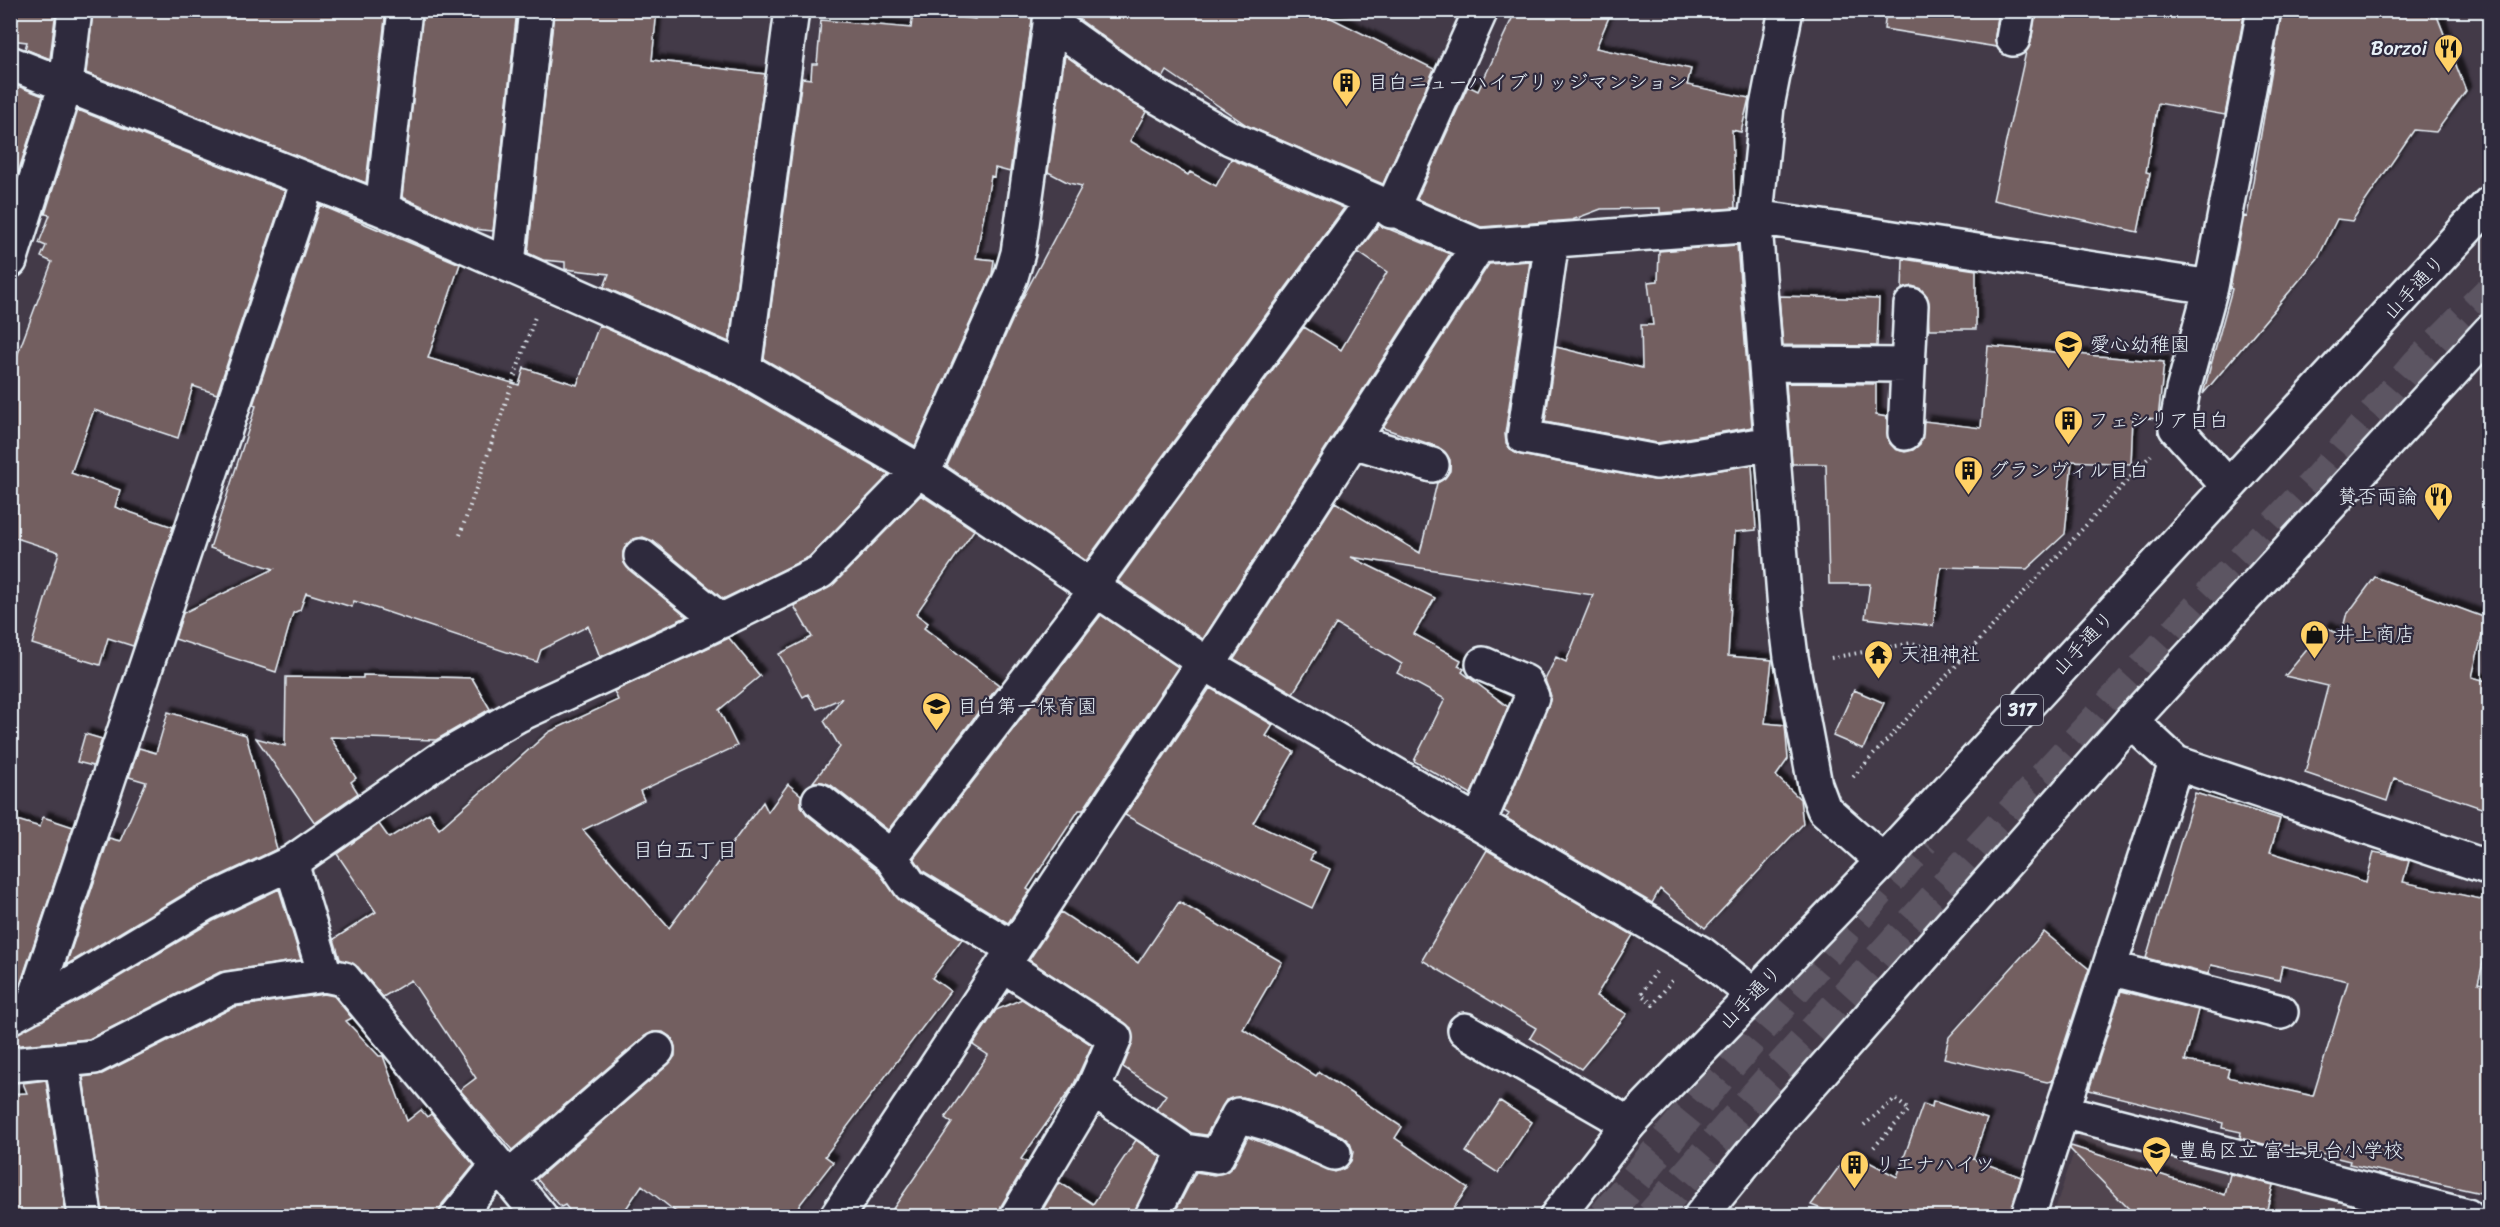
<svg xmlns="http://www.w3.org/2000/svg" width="2500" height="1227" font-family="Sriracha,'Klee One',sans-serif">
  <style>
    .built { fill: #51454f }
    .building { fill: #735e60; stroke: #e8f1f8; stroke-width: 1.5; filter: url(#shadow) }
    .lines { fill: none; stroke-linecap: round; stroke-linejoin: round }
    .highway-tunnel { stroke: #5c5562; stroke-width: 33; stroke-dasharray: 33 16; stroke-linecap: butt }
    .minor-casing { stroke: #e8f1f8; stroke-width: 38 }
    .major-casing { stroke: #e8f1f8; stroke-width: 38 }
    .path { stroke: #e8f1f8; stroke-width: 4; stroke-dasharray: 1.5 4.5; stroke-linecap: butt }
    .minor { stroke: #2f2a3d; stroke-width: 33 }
    .major { stroke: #2f2a3d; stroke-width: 33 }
    .labels { text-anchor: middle; stroke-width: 4.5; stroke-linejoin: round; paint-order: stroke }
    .shield { fill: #2f2a3d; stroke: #b0b5c0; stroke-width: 1.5 }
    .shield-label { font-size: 18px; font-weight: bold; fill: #e8f1f8 }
    .poi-label { font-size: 20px; fill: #e8f1f8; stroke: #2f2a3d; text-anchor: start }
    .street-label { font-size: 20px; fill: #e8f1f8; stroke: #2f2a3d }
    .neighbourhood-label { font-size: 21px; fill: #e8f1f8; stroke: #2f2a3d }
  </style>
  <defs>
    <filter id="shadow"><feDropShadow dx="5.5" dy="-5.5" stdDeviation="1.5" flood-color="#0009"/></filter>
  </defs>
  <rect width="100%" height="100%" fill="#433a48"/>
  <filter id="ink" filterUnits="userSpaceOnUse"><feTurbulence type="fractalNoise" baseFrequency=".0167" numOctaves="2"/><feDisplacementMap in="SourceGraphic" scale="12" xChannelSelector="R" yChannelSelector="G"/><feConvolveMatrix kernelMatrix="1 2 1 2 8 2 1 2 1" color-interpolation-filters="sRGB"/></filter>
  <g filter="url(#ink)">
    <path class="built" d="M2080,1133L2416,1216H2053Z"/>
    <path class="building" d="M10,10H56L50,59L25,49L27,42L10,40Z
      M93,10H386L366,183L86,73Z
      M423,10H517L493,231L473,229L402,197Z
      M554,10H657L652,60L765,74L729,342L604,287L609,274L565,269V262L543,260L528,253Z
      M976,10L1033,13L1010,172L995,168L994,177L991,176L976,258L994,260L992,274L915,446L764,359L802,78L811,79L812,64H817L821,20L911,28L913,12L975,19Z
      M1080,10H1315L1434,69L1383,184L1248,126L1167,71L1163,78L1154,73L1076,17Z
      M1516,10H1612L1596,48L1691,69L1687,85L1749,98L1741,132L1732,130L1735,208L1660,213V208L1601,209L1572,220L1481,227L1417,199L1468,86L1478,91Z
      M1886,10H1999L1995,36L1997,47L1884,29Z
      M2036,10H2245L2225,115L2158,103L2146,172L2150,173L2138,232L1993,200L2026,52L2031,42Z
      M2282,10H2407L2437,16L2466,91L2436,132L2414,130L2352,221L2337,219L2318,258L2203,394L2232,289L2230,288L2244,216L2247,217Z
      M1065,55L1146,112L1130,141L1188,175L1190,172L1216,186L1231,159L1344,208L1086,561L947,466L1021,301L1082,186L1069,183L1048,172Z
      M15,85L43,96L10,197V102Z
      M78,110L285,191L217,394L193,386L178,438L94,410L71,473L120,490L115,507L173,527L133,646L108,638L100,665L32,644L59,552L10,536V375L52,262L41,257L46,246L39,243L50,215L45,214Z
      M320,205L460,264L428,358L519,385L524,368L577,385L599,325L735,386L889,475L809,557L723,599L653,541L643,537L634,539L626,545L623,552L624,563L686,617L600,657L588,626L541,650L537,662L354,601L352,607L306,593L300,610L293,613L276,672L175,639L183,613L274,569L210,548L256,406L253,405Z
      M1379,225L1450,254L1203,639L1118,581L1304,327L1341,350L1387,272L1358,252Z
      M1737,245L1752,427L1657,443L1545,422L1556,347L1642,368L1641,325H1653L1648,282L1658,281L1659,251Z
      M1903,259L1976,270V329H1929L1927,296L1921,289L1912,286L1902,289Z
      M1530,261L1505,434L1506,443L1512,451L1521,455L1654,480L1752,465L1756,530L1735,532L1728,656L1772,660L1765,723L1785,725L1788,759L1776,776L1800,799L1803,824L1705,928L1660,889L1652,903L1506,818L1509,814L1504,811L1549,704L1551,696L1545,680L1556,657L1566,662L1593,595L1351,557L1435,598L1414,634L1461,660L1458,666L1464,669L1462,672L1508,707L1471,794L1414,761L1445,699L1397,673L1402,664L1336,624L1293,693L1234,659L1335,502L1420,553L1437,483L1445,478L1450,471V460L1445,452L1438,447L1383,428L1489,264Z
      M1779,296L1879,299L1877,346L1783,345Z
      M1988,346L2164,362L2158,419L2133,417L2131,464L2072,461L2065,534L2027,569L1941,567L1933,626L1865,618L1870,584H1829L1826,464H1792L1786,383L1876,384V415L1887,417L1888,441L1895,449L1905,452L1913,450L1920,444L1924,421L1981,428Z
      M921,495L974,530L916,614L928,623L924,628L999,685L888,830L831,785L822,782H813L840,747L824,721L842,698L817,709L808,694L803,697L779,654L812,637L794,606L833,585Z
      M2375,577L2486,618L2472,677L2490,682V811L2394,778L2387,801L2305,773L2328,686L2285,676L2326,627L2341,636L2346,616Z
      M1101,615L1178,667L1083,810H1079L1027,889L1030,891L1008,923L923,871L914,858Z
      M729,638L760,676L719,710L737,746L640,791L644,800L583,830L669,928L763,802L768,812L788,784L801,795V806L807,815L877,870L900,901L962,939L932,978L950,991L825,1156L833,1162L791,1216H681L642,1185L621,1216H574L565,1205L561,1207L537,1179L669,1064L675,1056V1047L672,1038L663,1032H653L645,1036L512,1150L460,1090L476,1078L411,980L383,997L358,967L340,959L334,939L376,912L337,854L379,824L389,838L429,813L439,829L549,732L618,700L614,691Z
      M363,675L472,678L490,709L436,740L330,737L356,778L351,782L358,793L315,823L256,738L285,746L286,677L363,678Z
      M1210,688L1273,725L1266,736L1294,752L1253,823L1314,852L1310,860L1330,869L1312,908L1166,838L1125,815Z
      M1854,690L1884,703L1863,749L1833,736Z
      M168,712L246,735L277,849L194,888L66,965L109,838L120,841L146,782L129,777L139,748L156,753Z
      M85,734L102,739L93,766L77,762Z
      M2195,793L2280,819L2270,852L2366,882L2374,852L2394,856L2409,861L2403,882L2490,901V935L2478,983L2490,986V1195L2349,1164L2350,1161L2284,1145L2283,1149L2240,1138L2241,1132L2222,1128L2223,1123L2089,1090L2121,991L2198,1010L2185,1061L2229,1069L2227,1077L2313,1096L2348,981L2282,966L2279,980L2211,965L2208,974L2146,958Z
      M43,817L73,827L18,991L10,995V818L40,827Z
      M1487,850L1633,935L1596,996L1627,1014L1581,1069L1530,1038L1536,1028L1422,960Z
      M279,889L301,960L220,972L89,1039L11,1046L10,1036L85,997L213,921Z
      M1179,902L1282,962L1243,1029L1316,1076L1319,1072L1402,1127L1395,1138L1468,1188L1448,1216H1173L1196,1172L1214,1175L1226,1172L1234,1165L1248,1137L1335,1172L1345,1168L1351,1161L1353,1152L1350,1143L1342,1136L1278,1107L1243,1097L1226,1100L1206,1135L1192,1133L1156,1109L1166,1095L1123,1067L1132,1045L1131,1028L1029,960L1061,912L1138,963Z
      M2044,932L2089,969L2052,1081L2047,1082L1944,1058L1949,1037Z
      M324,994L334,996L352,1018L346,1021L379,1056H383L407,1121L421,1110L427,1117L431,1114L474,1165L442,1204L439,1216H103L83,1077L102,1074L234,1007Z
      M1022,999L1092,1045L1073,1086L1021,1159L1027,1162L1001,1206L998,1216H888L952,1123L945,1118L988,1055L973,1045L996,1010Z
      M46,1080L66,1216L10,1214V1094L27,1093L23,1083Z
      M1500,1101L1532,1122L1498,1173L1466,1152Z
      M1933,1101L1987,1119L1973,1159L2021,1177L2010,1216H1840L1811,1205L1850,1152L1897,1177L1923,1104L1932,1107Z
      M1136,1140L1161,1157L1133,1216H1039L1059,1182L1093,1204Z
      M2071,1146L2225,1195L2230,1174L2273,1185L2267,1209L2268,1216H2136L2070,1149Z"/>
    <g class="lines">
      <path class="highway-tunnel" d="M1605,1216L1713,1084L1923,840
        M1652,1216L1768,1082L2203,603L2319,479L2417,365L2490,292"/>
      <defs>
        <path id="minor" d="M1786,10L1767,106L1755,225L1785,609L1791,657L1815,785L1824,809L1883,861
          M1050,22L1144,89L1230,138L1478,246
          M2013,39L2018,10
          M10,63L382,209L744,369L920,471L1208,665L1702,954L1753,994
          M382,209L405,10
          M1391,211L1481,10
          M1756,217L2211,287
          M1552,240L1524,437L1657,462L1772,443
          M10,261L66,84L75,10
          M508,263L536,10
          M1766,364L1908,365
          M744,369L792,10
          M1905,433L1911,305
          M1353,441L1432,465
          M2228,486L2176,428L2183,390L2211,287L2264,10
          M641,556L721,621
          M1091,586L1372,202
          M1208,665L1478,246L1755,225
          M2131,721L2176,763L2490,868
          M819,800L891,857
          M1479,822L1532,697L1525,682L1483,664
          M291,863L325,975
          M1014,949L910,885L891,857L1097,589
          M1003,965L1115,1038L1093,1089L1017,1216
          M2109,968L2281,1012
          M33,1005L308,181
          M10,1017L76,981L204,904L291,863L439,760L518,715L696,633L820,572L929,460L1011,277L1018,253L1052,10
          M1465,1030L1629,1124
          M62,1061L85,1216
          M10,1065L94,1057L228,989L325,975L344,979L540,1216
          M1093,1089L1185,1151L1217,1156L1238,1115L1270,1124L1334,1153
          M2062,1111L2467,1216
          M509,1178L657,1050
          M457,1216L498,1165
          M837,1216L1204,662
          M1152,1216L1185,1151
          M2028,1216L2176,763"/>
        <path id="major" d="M1557,1216L1629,1124L1883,861L2490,203
          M1701,1216L1783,1115L2131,721L2490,331"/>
      </defs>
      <use href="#minor" class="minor-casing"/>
      <use href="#major" class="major-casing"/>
      <path class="path" d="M460,535L535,317
        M1831,658L1912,643L1961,659
        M1853,777L2151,455
        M1656,972L1641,994L1653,1005L1673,979
        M1864,1125L1895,1099L1909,1110L1872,1149"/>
      <use href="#minor" class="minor"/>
      <use href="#major" class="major"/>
    </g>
  </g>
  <defs>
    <symbol id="restaurant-pin" viewBox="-11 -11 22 30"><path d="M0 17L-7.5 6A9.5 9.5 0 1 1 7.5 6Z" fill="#ffd166" stroke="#2f2a3d"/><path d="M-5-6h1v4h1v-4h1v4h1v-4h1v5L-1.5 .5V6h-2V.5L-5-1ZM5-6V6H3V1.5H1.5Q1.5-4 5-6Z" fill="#111"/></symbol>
    <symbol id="building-pin" viewBox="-11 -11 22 30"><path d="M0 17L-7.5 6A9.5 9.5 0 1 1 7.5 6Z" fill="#ffd166" stroke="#2f2a3d"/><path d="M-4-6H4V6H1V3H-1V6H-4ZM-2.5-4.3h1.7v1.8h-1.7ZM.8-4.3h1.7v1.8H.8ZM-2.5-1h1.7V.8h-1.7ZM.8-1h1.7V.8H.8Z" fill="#111"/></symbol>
    <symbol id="school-pin" viewBox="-11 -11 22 30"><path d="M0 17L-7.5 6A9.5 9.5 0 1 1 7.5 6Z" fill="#ffd166" stroke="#2f2a3d"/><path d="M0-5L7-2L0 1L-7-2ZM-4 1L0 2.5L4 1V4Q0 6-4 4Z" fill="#111"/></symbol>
    <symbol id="shop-pin" viewBox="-11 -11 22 30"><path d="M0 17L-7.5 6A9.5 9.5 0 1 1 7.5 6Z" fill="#ffd166" stroke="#2f2a3d"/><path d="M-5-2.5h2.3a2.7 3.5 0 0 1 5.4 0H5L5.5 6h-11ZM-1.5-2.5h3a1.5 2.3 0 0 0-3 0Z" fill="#111"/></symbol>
    <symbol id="temple-pin" viewBox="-11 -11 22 30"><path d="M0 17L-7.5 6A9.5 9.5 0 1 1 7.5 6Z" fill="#ffd166" stroke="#2f2a3d"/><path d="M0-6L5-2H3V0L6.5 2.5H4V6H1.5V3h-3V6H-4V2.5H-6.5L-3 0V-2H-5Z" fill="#111"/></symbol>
  </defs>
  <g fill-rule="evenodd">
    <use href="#restaurant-pin" x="2432" y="32" width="33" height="45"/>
    <use href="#building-pin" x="1330" y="66" width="33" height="45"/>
    <use href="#school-pin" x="2052" y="328" width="33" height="45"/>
    <use href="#building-pin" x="2052" y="404" width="33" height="45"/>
    <use href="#building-pin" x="1952" y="454" width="33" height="45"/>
    <use href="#restaurant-pin" x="2422" y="480" width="33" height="45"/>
    <use href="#shop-pin" x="2298" y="618" width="33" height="45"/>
    <use href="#temple-pin" x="1862" y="638" width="33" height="45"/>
    <use href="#school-pin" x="920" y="690" width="33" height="45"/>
    <use href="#school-pin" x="2140" y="1134" width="33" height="45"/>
    <use href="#building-pin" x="1838" y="1148" width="33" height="45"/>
  </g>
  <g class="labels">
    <rect class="shield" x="2001" y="695" width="42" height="30" rx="4.5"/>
    <g class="shield-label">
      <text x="2022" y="716">317</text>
    </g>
    <g class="poi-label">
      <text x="2427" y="55" text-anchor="end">Borzoi</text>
      <text x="1368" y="89">目白ニューハイブリッジマンション</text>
      <text x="2090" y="351">愛心幼稚園</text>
      <text x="2089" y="427">フェシリア目白</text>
      <text x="1989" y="477">グランヴィル目白</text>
      <text x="2417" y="503" text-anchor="end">賛否両論</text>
      <text x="2335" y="641">井上商店</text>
      <text x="1900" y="661">天祖神社</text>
      <text x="957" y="713">目白第一保育園</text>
      <text x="2178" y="1157">豊島区立 富士見台小学校</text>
      <text x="1875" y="1171">リエナハイツ</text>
    </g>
    <g class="street-label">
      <text transform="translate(2414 287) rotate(-47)" y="7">山手通り</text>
      <text transform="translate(2083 643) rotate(-47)" y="7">山手通り</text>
      <text transform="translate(1750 997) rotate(-46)" y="7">山手通り</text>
    </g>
    <g class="neighbourhood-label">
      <text x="685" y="857">目白五丁目</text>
    </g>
  </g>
  <rect width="2500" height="1227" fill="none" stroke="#2f2a3d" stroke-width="36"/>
  <rect x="18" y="18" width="2464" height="1191" fill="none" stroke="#e8f1f8" stroke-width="2" filter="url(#ink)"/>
</svg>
